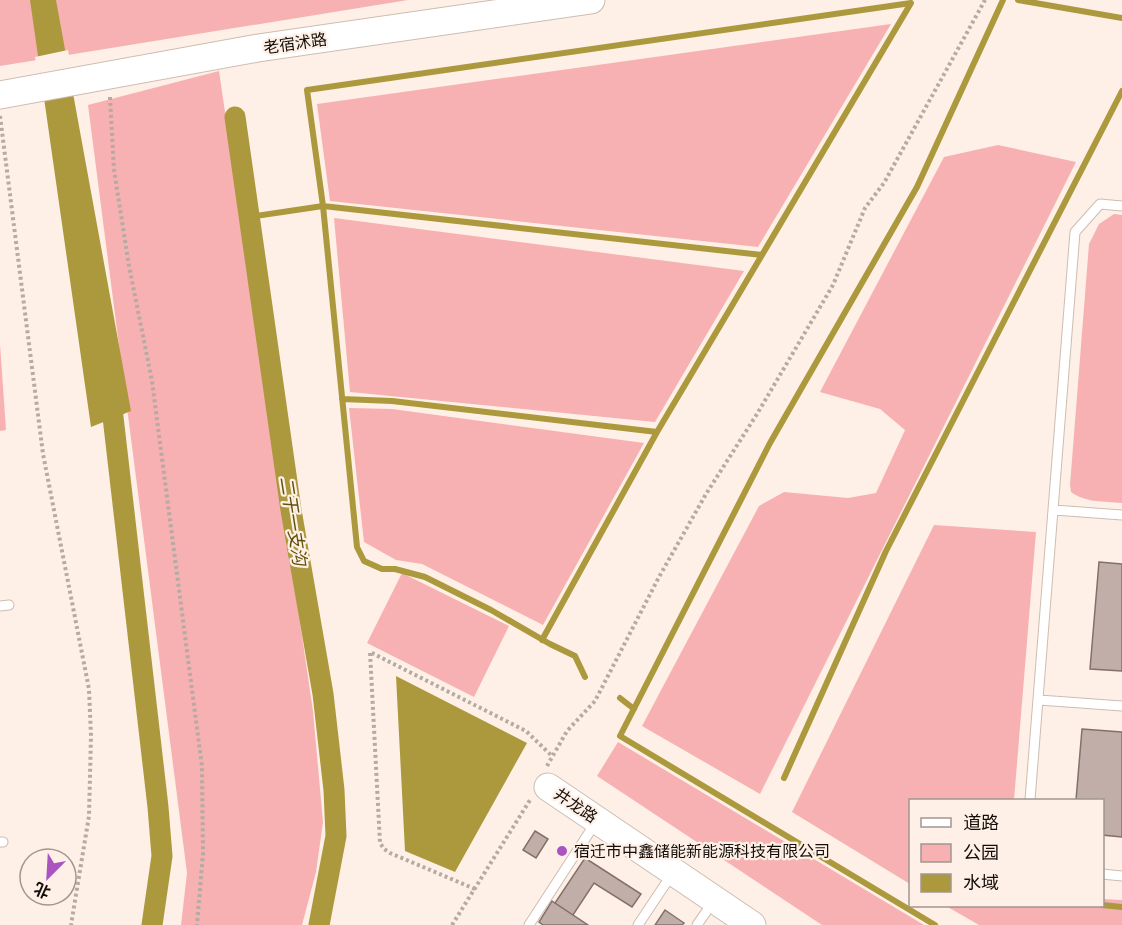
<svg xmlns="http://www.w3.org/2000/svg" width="1122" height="925" font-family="'Roboto Condensed','Noto Sans SC',sans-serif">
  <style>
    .green { fill: #f7b1b2 }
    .water { fill: #ac993d }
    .pier { fill: #fef0e6 }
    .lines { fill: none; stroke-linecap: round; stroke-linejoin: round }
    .stream { stroke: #ac993d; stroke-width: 6 }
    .canal { stroke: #ac993d; stroke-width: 21 }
    .building { fill: #c2aea8; stroke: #83706a; stroke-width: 1.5 }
    .lane-casing { stroke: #cebdb1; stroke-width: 11 }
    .secondary-casing { stroke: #cebdb1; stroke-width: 29 }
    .path { stroke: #b6aaa2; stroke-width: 4; stroke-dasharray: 3 3; stroke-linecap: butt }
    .lane { stroke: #fff; stroke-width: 9 }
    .secondary { stroke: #fff; stroke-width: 27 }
    .poi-dot { fill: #aa54c2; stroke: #fef0e6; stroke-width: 2 }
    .labels { text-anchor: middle; stroke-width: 4.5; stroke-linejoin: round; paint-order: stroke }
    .street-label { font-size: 16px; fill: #140e0a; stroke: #fef0e6 }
    .poi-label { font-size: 16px; fill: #140e0a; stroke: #fef0e6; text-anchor: start }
    .water-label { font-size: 18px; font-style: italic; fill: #5f5108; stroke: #fef0e6 }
  </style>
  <rect width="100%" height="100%" fill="#fef0e6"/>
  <path class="green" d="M0,0H408L0,66Z
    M891,24L758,247L330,201L317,104Z
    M219,71L313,711L323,822L316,872L302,925H181L187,873L88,105Z
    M998,145L1076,162L760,794L642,726L759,506L784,492L848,498L876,493L905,430L880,409L820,392L944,157Z
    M1114,214L1122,215V503C1104,501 1086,503 1071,492L1070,485L1089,244L1099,224Z
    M334,218L744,271L655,422L350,392Z
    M0,344L6,430L0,431Z
    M349,408L392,409L644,443L543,625L422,564L396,560L364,542Z
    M934,525L1036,532L1014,800H910V884L792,812Z
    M402,573L509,626L474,697L367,643Z
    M618,742L924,925H822L597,776Z
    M1103,899L1122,900V925H979L946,906H1102Z"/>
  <path class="water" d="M30,0H56L131,411L91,427Z
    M396,676L527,743L455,872L405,851Z"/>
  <path class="pier" d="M68,50L74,86L40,92L35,57Z"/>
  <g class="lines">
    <path class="stream" d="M1018,0L1122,18
      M911,3L762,255L323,206L307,90Z
      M249,217L323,206L357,547L364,561L382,569H395L425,577L491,610L550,644L575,656L585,677
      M342,399L392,401L657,432
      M542,640L657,432L762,255
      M620,698L634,709
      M784,778L886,551L1122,91
      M1102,905L1122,907
      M935,925L620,736L770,443L917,187L1003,0"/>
    <path class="canal" d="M235,117L291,510L323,694L334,790L336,836L319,925
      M110,391L158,807L162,856L152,925"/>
  </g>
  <path class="building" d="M1099,562L1122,564V671L1090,669Z
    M1082,729L1122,732V837L1102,835V800H1076Z
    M535,831L548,839L536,858L523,850Z
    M585,858L641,894L632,907L594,883L573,915L555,903Z
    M552,901L588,925H543L539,922Z
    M665,910L684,923L682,925H655Z"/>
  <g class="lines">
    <defs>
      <path id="lane" d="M1054,510L1122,515
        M0,606L9,605
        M1039,700L1122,706
        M1030,800L1075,232L1100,204L1122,206
        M0,842H3
        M1102,874L1122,876
        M529,925L596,822
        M638,925L672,874
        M697,925L713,902"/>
      <path id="secondary" d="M0,95L258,48L591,0
        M548,787L752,925"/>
    </defs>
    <use href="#lane" class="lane-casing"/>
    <use href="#secondary" class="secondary-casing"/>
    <path class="path" d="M110,97L114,170L129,266L152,381L202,767L203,854L197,925
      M0,116L43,454L89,689L91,736L89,816L71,925
      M547,766L567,731L595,701L659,577L706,494L757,414L833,285L865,208L884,183L985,0
      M475,889L390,853L384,849L380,843L370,652L526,731L552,756
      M452,925L530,800"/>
    <use href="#lane" class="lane"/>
    <use href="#secondary" class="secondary"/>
  </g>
  <circle class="poi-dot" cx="562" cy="851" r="6"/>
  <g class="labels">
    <g class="street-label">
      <text transform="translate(295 43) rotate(-8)" y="6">老宿沭路</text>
      <text transform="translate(576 805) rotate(34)" y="6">井龙路</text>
    </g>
    <g class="poi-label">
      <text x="574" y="857">宿迁市中鑫储能新能源科技有限公司</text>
    </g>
    <g class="water-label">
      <text transform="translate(293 521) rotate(81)" y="6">二干一支沟</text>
    </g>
  </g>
  <rect x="909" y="799" width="195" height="108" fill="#fef0e6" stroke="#a0968e" stroke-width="1.5"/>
  <rect x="921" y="818" width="30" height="9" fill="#ffffff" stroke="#a0968e" stroke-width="1.5"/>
  <text x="963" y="829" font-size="18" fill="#140e0a">道路</text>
  <rect x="921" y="844" width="30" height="18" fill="#f7b1b2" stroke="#a0968e" stroke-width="1.5"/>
  <text x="963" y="859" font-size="18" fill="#140e0a">公园</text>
  <rect x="921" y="874" width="30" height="18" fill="#ac993d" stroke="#a0968e" stroke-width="1.5"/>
  <text x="963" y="889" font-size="18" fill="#140e0a">水域</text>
  <g transform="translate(48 877) rotate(204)"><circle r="28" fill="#fef0e6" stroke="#a0968e" stroke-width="1.5"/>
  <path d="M0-4.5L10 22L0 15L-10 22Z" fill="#aa54c2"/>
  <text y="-9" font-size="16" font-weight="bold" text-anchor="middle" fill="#140e0a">北</text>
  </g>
</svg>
